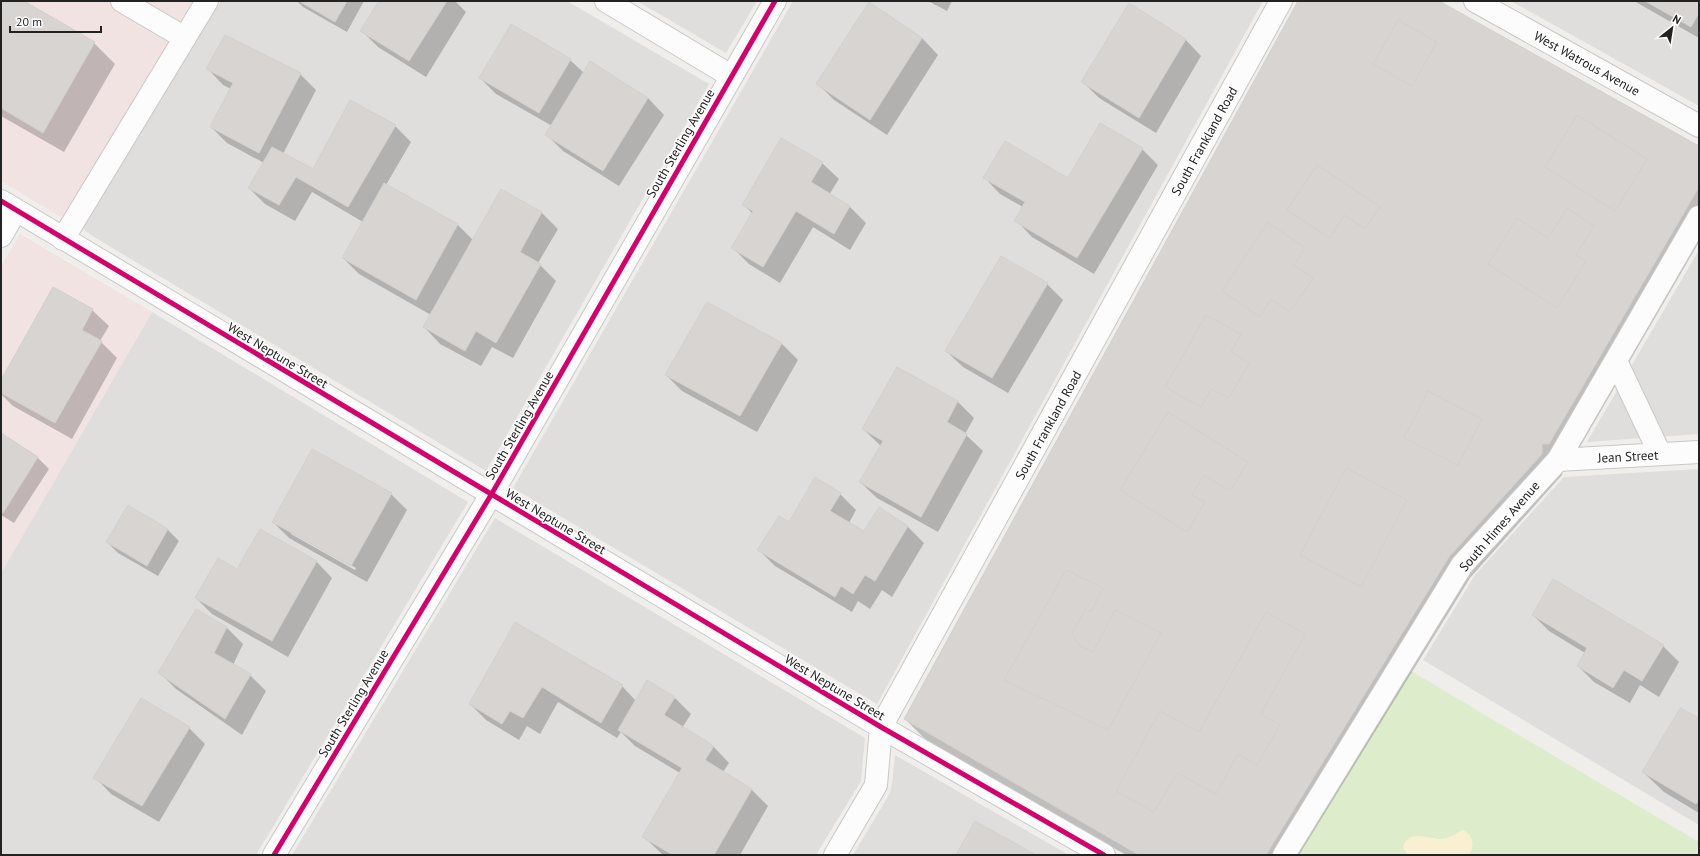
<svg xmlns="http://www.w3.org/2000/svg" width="1700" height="856" font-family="'PT Sans',sans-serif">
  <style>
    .residential { fill: #dfdedc }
    .commercial { fill: #f1e3e1 }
    .grass { fill: #ddeccb }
    .sand { fill: #f8f0d0 }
    .shadow { fill: #0003; fill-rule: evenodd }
    .building { fill: #d7d4d2; stroke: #d3d0cc }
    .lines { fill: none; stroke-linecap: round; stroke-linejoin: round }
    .minor-casing { stroke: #c9c8c7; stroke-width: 24 }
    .minor { stroke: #fdfcfc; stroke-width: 22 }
    .cycleway-casing { stroke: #fff; stroke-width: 8 }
    .cycleway { stroke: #d6006c; stroke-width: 5 }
    .labels { text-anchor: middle; stroke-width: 3; stroke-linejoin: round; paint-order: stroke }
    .street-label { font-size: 13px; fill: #222; stroke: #fff }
  </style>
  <rect width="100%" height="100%" fill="#f0eeeb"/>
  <path class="residential" d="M221,1H567L709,84L486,471L94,237L72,220Z
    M637,1H757L726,53Z
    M793,1H1263L877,704L513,488Z
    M1511,1H1699V106Z
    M1699,250V434L1587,442Z
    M152,312L468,502L256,855H1V573Z
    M1699,469V825L1423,660L1475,575L1564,477Z
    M495,518L865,738L861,781L816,855H292Z
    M895,755L1069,855H853L890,793L892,784Z"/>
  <path class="commercial" d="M1,1H221L72,219L94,237L1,181Z
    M20,234L152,312L1,573V266Z"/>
  <path class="grass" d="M1401,665L1699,842V855H1282Z"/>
  <path class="sand" d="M1462,830C1474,834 1475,846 1469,855H1408L1403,848C1407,828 1429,839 1441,839C1449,839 1455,834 1462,830Z"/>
  <path class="shadow" d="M1,1H22L94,43L115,64L64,152L1,116Z
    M297,1H364L347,32L303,7Z
    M380,1H455L466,12L426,77L378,47L362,31Z
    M928,1H952L947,11Z
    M1300,1H1437L1699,147V242L1570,464H1563L1562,475L1470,578L1299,855H1126L926,740L905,719Z
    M1634,1H1699V38Z
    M869,3L922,38L938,55L887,135L834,100L818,84Z
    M1185,39L1201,56L1156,133L1099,98L1083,82Z
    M570,60L584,73L590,63L648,98L664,115L619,186L563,151L547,135L552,126L496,94L480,78Z
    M207,68L300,74L316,90L283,154L314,170L395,126L411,142L386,185L458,225L473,240L501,191L542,213L558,229L538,263L556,281L513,358L492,347L481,366L440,344L424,327L431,315L359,274L343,258L363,222L312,192L295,221L265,204L249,188L264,163L227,143L211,127L231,89L223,85Z
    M782,140L822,163L839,179L829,195L850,207L866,223L850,250L813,227L780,283L749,264L733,248L753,214L743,204Z
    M1142,149L1158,165L1094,274L1032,237L1016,220L1023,207L1000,194L984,177L1068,180Z
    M1047,284L1063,300L1008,393L963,367L946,351Z
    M54,288L92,310L109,326L100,341L117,358L72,439L13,406L1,394V382Z
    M707,303L782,344L798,360L757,432L682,391L666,375Z
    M897,368L958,402L974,418L965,434L983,451L938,532L877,498L860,482L881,446L863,429Z
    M1,434L38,458L49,469L14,523L1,515Z
    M391,494L407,510L367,582L289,538L273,522ZM291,532L356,568L355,570L291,534Z
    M840,494L856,510L849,523L864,533L879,509L908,527L924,543L892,597L882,590L870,609L858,601L852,612L775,566L759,550L789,523Z
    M128,506L168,530L179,541L158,576L118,553L107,542Z
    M316,561L332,578L288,657L212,614L196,598L237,570Z
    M197,611L227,628L243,644L233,665L250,675L266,691L242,735L176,689L160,673Z
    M1533,615L1663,646L1679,662L1659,697L1640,685L1630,703L1594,682L1578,666L1585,653L1549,631Z
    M515,623L622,686L636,701L648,682L675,698L691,714L682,728L713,746L729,763L723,772L752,790L768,806L740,855H663L643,836L680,773L635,746L621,732L617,738L558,702L540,734L527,726L519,740L486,720L470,704Z
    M1699,719V813L1664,792L1643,772Z
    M189,728L205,744L159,822L111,794L95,777Z"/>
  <path class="building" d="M1,1H24L95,42L43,133L1,108Z
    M299,1H347L335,22Z
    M379,1H447L409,61L360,31Z
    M1298,1H1439L1699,146V187L1549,444H1542V454L1449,557L1266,855H1139L904,719Z
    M1645,1H1699V13L1691,27Z
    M869,2L922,38L870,120L816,84Z
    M1129,3L1186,39L1139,118L1081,82Z
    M1398,20L1437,42L1412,86L1373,64Z
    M511,24L571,59L539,113L479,78Z
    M225,35L301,73L259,153L210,127L233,83L206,69Z
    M590,61L648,98L603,171L545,135Z
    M350,100L396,125L348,207L296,177L279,205L248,188L272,147L313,169Z
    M1577,115L1647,159L1615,211L1545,167Z
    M1100,123L1143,148L1077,258L1014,221L1025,202L983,178L1005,141L1068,178Z
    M781,138L823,162L811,182L850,206L834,234L796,211L763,267L731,248L753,211L742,205Z
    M1317,165L1380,207L1365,229L1344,215L1330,238L1287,210Z
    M384,183L458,224L416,300L342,258Z
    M501,189L542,212L520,252L541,264L496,343L476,331L465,351L423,327Z
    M1567,208L1594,226L1576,255L1586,261L1557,308L1488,264L1517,218L1548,238Z
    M1268,222L1305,248L1294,265L1313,278L1290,312L1271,299L1260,317L1222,291Z
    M1001,256L1048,283L992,378L945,351Z
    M53,287L93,309L82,330L102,341L55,423L1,393V380Z
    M707,302L782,343L740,416L665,375Z
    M1206,315L1241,334L1231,352L1249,363L1229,398L1211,389L1201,407L1165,387Z
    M897,367L958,401L947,422L967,434L921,517L859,482L883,441L862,429Z
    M1428,391L1482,419L1458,465L1404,438Z
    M1168,412L1248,462L1230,491L1204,475L1192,495L1205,502L1187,532L1120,490Z
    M1,433L38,457L3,513L1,512Z
    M312,449L392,493L351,566L272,522Z
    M1346,468L1407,500L1361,587L1300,555Z
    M815,477L841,493L830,511L864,531L879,507L908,526L875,581L865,575L853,594L841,586L835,597L757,550L779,516L789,522Z
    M128,505L168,529L147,566L106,542Z
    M260,529L317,561L272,641L195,598L218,558L237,569Z
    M1066,570L1103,588L1091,612L1085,609L1072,634L1080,646L1093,652L1115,610L1161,633L1108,730L1004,680Z
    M1553,579L1664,645L1642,681L1624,670L1613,688L1577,666L1587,648L1532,615Z
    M196,609L227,627L214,653L251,674L225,719L158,673Z
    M1266,612L1305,634L1261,714L1280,725L1257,765L1238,754L1216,794L1177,773L1154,812L1116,791L1160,711L1199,732Z
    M515,622L623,685L601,723L542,687L523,718L510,711L502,724L469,704Z
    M647,680L675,697L664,715L714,746L705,760L752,789L714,855H673L642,837L682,768L618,730Z
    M141,698L190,727L142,806L93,778Z
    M1680,708L1699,718V799L1696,804L1642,772Z
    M975,821L1036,855H956Z"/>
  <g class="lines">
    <defs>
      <path id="minor" d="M122,1L185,38
        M606,1L731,76
        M1475,1L1699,126
        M1,201L881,727L1104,855
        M1,236L16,210
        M63,239L207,1
        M1616,361L1660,454
        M1558,460L1699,452
        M274,855L491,495L775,1
        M835,855L876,785L881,727L1281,1
        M1284,855L1462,565L1558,460L1699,217"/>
    </defs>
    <use href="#minor" class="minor-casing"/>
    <use href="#minor" class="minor"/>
    <defs>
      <path id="cycleway" d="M1,201L881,727L1104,855
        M274,855L491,495L775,1"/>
    </defs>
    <use href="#cycleway" class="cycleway-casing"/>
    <use href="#cycleway" class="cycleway"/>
  </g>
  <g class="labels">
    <g class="street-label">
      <text transform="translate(1587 63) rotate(29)" y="5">West Watrous Avenue</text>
      <text transform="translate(1204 141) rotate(-61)" y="5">South Frankland Road</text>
      <text transform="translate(680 143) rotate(-60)" y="5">South Sterling Avenue</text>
      <text transform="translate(278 355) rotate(31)" y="5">West Neptune Street</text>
      <text transform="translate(519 425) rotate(-60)" y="5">South Sterling Avenue</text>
      <text transform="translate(1048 425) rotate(-61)" y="5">South Frankland Road</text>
      <text transform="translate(1628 456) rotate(-3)" y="5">Jean Street</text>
      <text transform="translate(556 521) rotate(31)" y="5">West Neptune Street</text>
      <text transform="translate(1499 526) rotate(-49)" y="5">South Himes Avenue</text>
      <text transform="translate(835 687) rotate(31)" y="5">West Neptune Street</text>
      <text transform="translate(353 703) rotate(-59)" y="5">South Sterling Avenue</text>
    </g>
  </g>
  <rect width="1700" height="856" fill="none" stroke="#222222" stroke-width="4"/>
  <g transform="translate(1672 28) rotate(30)" stroke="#ffffff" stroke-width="3" paint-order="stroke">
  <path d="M0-3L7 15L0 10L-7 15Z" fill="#222222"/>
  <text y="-6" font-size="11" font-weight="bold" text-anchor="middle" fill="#222222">N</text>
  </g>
  <path d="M10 26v6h91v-6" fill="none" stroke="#222222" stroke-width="2"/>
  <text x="16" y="26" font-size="12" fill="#222222" stroke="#ffffff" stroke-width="3" paint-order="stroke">20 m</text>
</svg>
